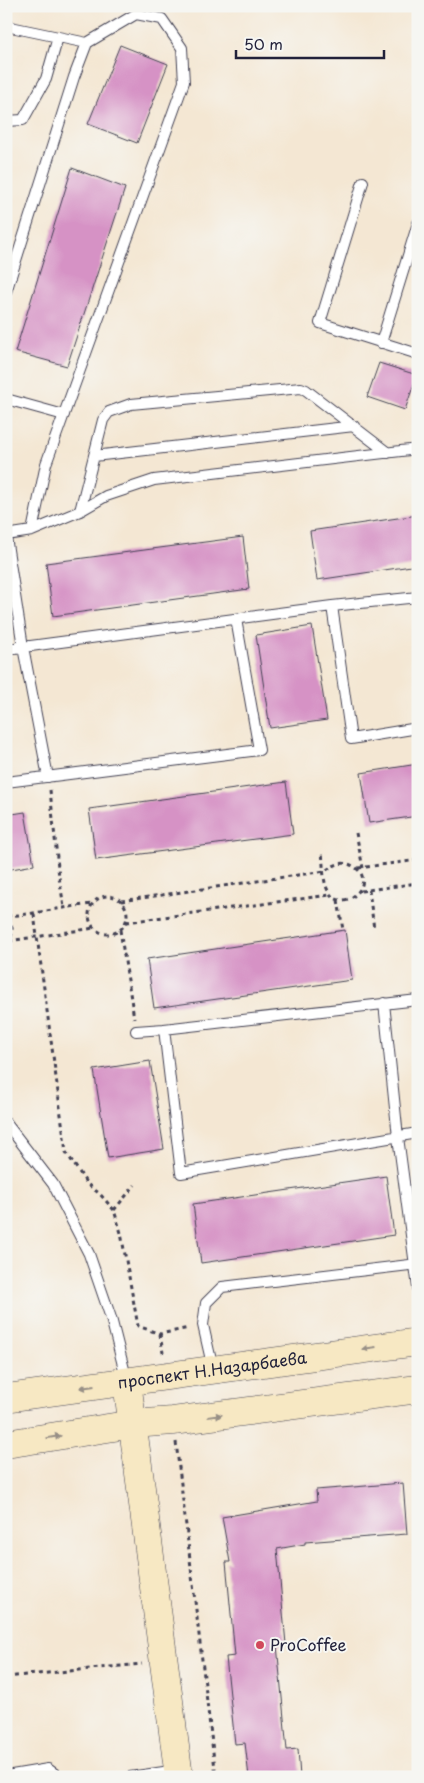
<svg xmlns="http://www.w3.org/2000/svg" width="424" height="1783" font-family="'Playpen Sans',sans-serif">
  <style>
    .building { fill: #d692c5 }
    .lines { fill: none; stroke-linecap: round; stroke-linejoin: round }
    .lane-casing { stroke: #424052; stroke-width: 12 }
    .secondary-casing { stroke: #424052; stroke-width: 29 }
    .path { stroke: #424052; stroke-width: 3; stroke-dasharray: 4 4; stroke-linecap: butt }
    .lane { stroke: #fff; stroke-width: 10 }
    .secondary { stroke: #f7e8c3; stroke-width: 28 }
    .oneway { fill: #978f86 }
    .poi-dot { fill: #d1495b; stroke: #f6f6f2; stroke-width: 2 }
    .labels { text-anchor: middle; stroke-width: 4; stroke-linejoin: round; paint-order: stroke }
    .street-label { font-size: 16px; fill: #22223b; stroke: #f6f6f2 }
    .poi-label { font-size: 16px; fill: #22223b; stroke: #f6f6f2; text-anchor: start }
  </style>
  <rect width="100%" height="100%" fill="#f6f6f2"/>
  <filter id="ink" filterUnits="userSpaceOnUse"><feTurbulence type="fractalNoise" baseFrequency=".02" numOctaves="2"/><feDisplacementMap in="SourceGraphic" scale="10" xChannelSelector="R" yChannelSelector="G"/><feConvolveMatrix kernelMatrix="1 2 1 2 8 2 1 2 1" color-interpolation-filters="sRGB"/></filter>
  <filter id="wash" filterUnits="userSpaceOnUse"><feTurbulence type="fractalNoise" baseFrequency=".0096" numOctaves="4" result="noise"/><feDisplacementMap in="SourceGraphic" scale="20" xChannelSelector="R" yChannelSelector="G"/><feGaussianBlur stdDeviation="1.12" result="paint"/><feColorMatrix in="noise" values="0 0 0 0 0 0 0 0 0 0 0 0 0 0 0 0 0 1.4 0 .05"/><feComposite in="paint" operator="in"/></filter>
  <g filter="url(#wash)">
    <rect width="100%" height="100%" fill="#f4e7d3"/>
    <g id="blocks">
      <path class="building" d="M120,45L168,64L137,143L88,124Z
        M72,168L125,188L67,366L15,352Z
        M379,363L417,375L405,410L367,397Z
        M418,515V565L317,580L310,531Z
        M243,537L249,589L53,616L46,563Z
        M312,626L327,720L270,728L256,635Z
        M418,764V816L369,823L361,773Z
        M286,782L293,834L96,860L89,809Z
        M25,812L34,865L6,870V815Z
        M345,930L352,980L154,1008L147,959Z
        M150,1061L164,1149L108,1158L94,1070Z
        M386,1176L394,1235L201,1263L193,1204Z
        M403,1483L407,1534L305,1542V1544L277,1549L286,1644L277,1645L287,1750L298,1749L300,1777H249L245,1743L235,1744L226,1657L235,1656L226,1562H230L222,1517L317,1501L316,1490Z"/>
    </g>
  </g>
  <g filter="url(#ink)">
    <use href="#blocks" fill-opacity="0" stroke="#424052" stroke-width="1"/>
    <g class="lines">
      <defs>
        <path id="lane" d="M6,26L87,43
          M6,121L23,120L46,79L58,37
          M363,182L320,323L418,354
          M6,292L74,77L87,43L136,14L162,19L182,48L184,82L46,464L32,531
          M381,343L418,223
          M6,399L64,415
          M94,456L354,426
          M80,511L103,420L109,412L131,404L301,388L306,390L388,453
          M6,535L32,531L80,511L106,496L154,480L418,449
          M6,537L23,647L6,649
          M418,597L332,606L351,739L418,728
          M48,777L23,647L332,606
          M6,782L259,750L236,619
          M418,1000L164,1029L181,1173L418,1133
          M384,1003L398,1137L418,1288
          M136,1031L164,1029
          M6,1123L53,1184L89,1254L111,1318L127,1381
          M213,1369L203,1325L206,1303L222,1287L418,1264
          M6,1776L48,1769L55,1774L56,1777
          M130,1777L177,1770"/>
        <g id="secondary">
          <path d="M127,1382L179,1777"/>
          <path id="s1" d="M6,1398L418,1342"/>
          <path d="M6,1444L133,1424L173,1421L418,1389"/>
        </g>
      </defs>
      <use href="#lane" class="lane-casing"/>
      <use href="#secondary" class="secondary-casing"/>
      <path class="path" d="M50,790L59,877L64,907
        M356,833L363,868
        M358,868L418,860
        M369,890L374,929
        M361,891L418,883
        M89 915a19 19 0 1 1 38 0a19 19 0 1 1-38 0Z
        M338,900L343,930
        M121,901L325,871C334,865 342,860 353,866C382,882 338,921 326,886C323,878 323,860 322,851
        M34,914L66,1152L87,1184L100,1194L114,1210L121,1233L138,1326L160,1334L189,1328
        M7,916C36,914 63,907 92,904
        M126,922L330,895
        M120,930L134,1018
        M9,941L94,928
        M6,944C15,935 13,926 7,916
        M114,1210L135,1185
        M160,1334L163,1353
        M176,1442L216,1777
        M6,1677L142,1664"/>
      <use href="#lane" class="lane"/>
      <use href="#secondary" class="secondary"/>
    </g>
    <defs><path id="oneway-solid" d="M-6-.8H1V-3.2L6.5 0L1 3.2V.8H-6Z" transform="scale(1.25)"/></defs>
    <g class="oneway">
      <use href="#oneway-solid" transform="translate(369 1348) rotate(172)"/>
      <use href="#oneway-solid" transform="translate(87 1387) rotate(173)"/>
      <use href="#oneway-solid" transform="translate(215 1416) rotate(-8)"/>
      <use href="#oneway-solid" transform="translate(54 1437) rotate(-9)"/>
    </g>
  </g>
  <circle class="poi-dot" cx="260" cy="1645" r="5"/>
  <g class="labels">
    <g class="street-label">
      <text dy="6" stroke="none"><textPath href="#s1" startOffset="208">проспект Н.Назарбаева</textPath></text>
    </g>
    <g class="poi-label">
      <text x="270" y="1651">ProCoffee</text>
    </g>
  </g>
  <rect width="424" height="1783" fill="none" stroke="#f6f6f2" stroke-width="25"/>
  <path d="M236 50v8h148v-8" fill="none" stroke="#22223b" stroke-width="2.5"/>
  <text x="244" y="50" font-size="15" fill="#22223b" stroke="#f6f6f2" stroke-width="4" paint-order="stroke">50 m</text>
</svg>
